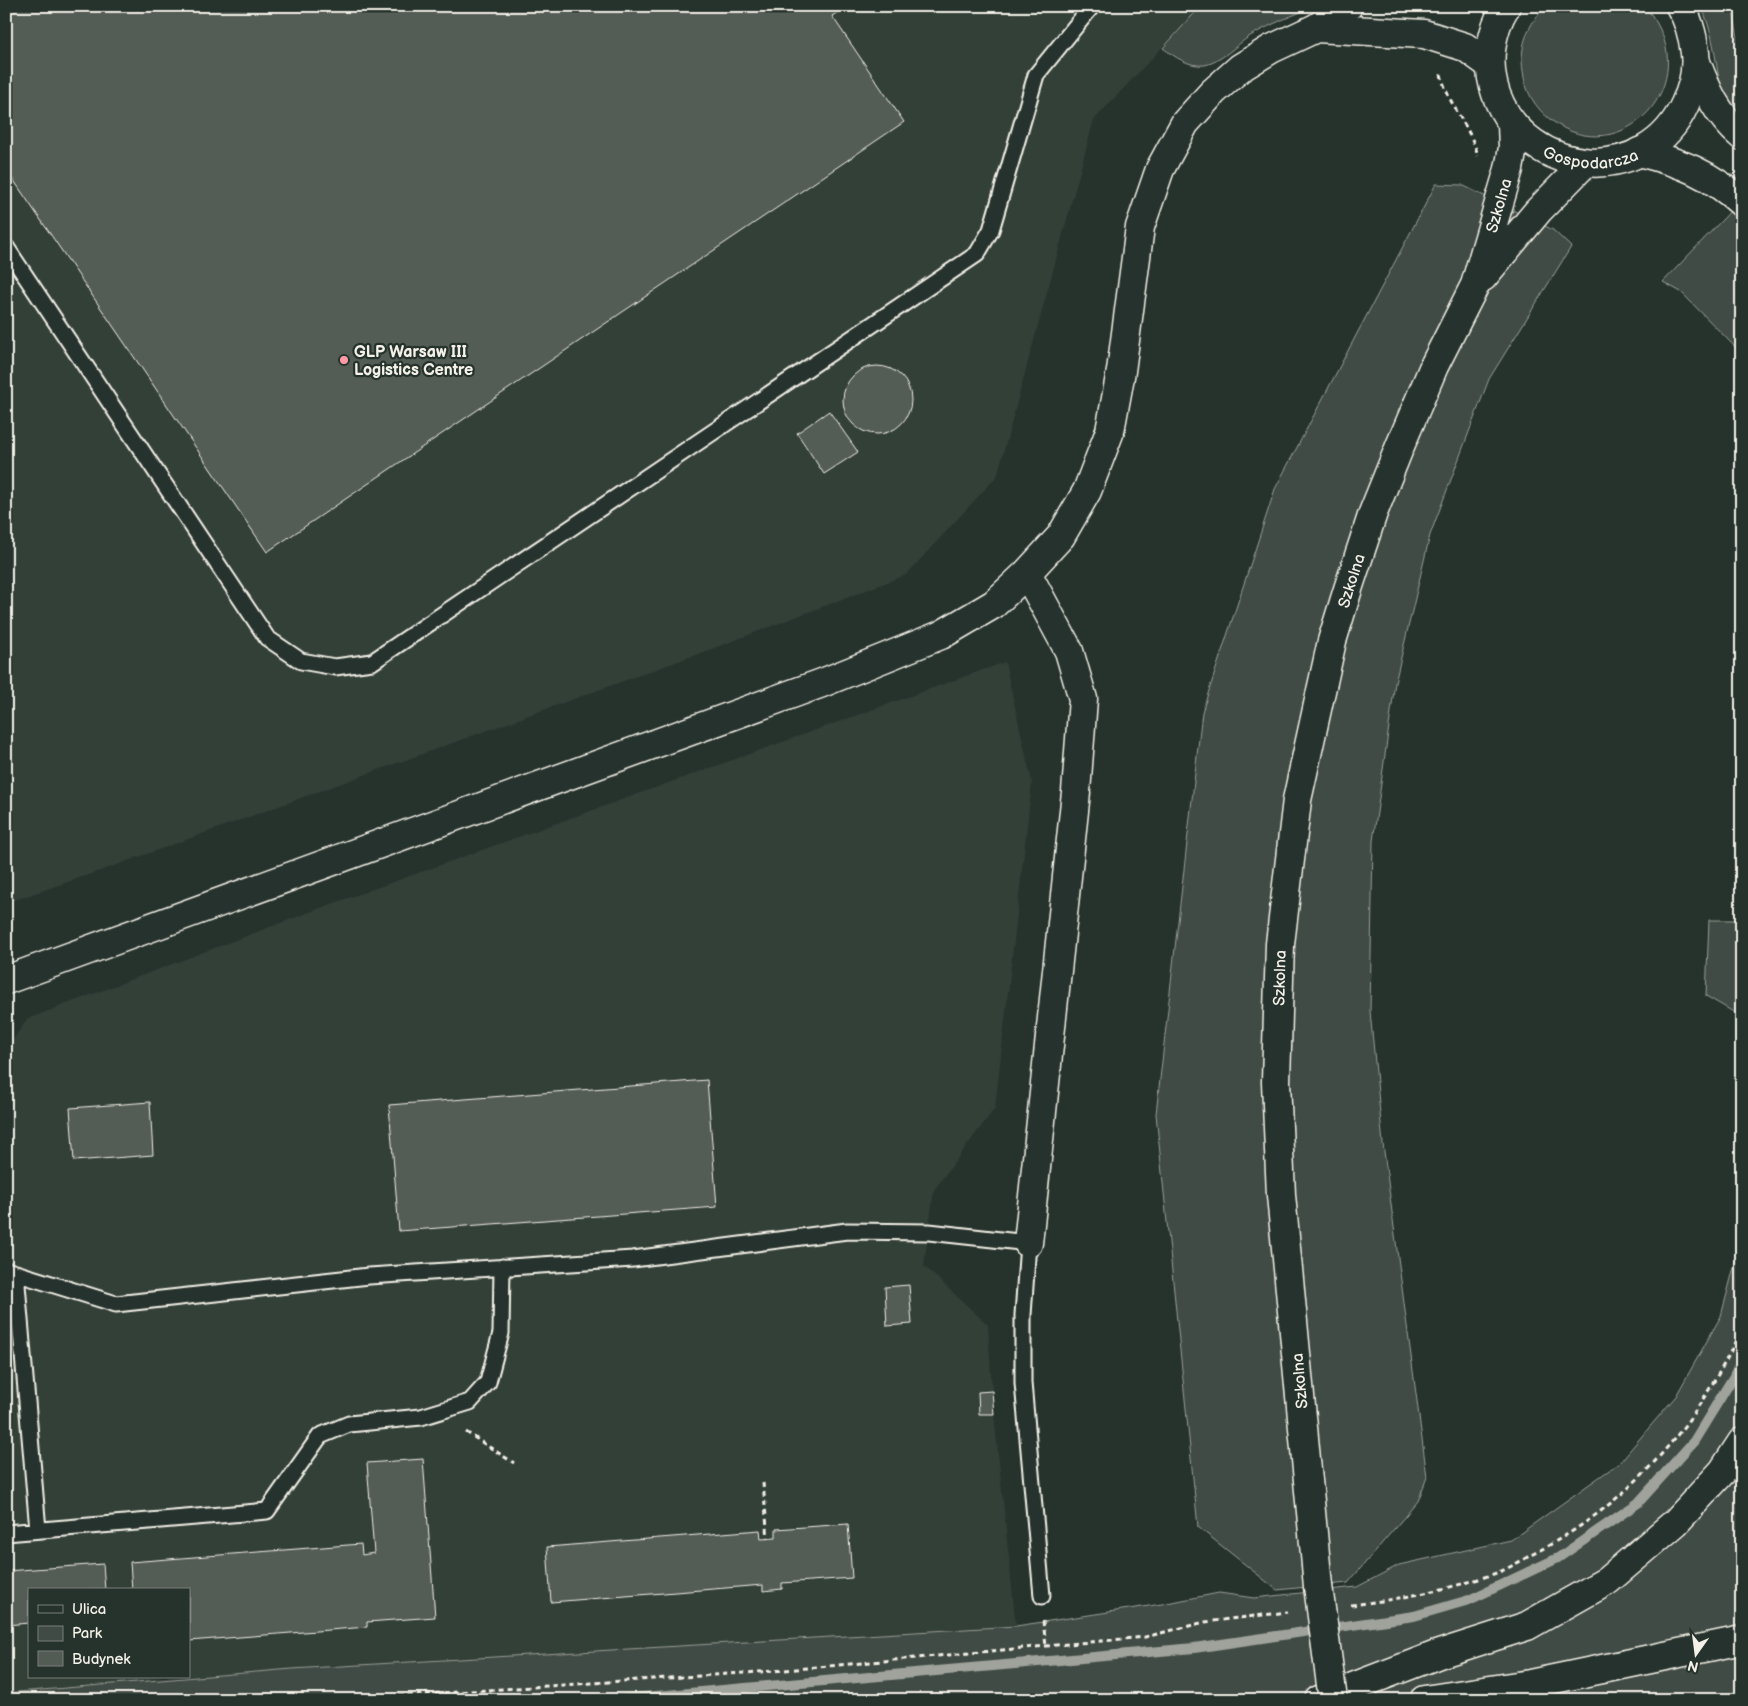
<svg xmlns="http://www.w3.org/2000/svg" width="1748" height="1706" font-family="'Balsamiq Sans',sans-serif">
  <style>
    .built { fill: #333f39; fill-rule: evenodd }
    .green { fill: #414b45; stroke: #9a9e96 }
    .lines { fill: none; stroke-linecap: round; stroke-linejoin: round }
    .stream { stroke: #9fa39b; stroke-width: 10 }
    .building { fill: #525c55; stroke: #f4f1e8 }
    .service-casing { stroke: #f4f1e8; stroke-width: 19 }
    .minor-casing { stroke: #f4f1e8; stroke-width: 31 }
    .tertiary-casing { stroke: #f4f1e8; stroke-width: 31 }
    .motorway-casing { stroke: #f4f1e8; stroke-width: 31 }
    .path { stroke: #f4f1e8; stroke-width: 3; stroke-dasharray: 5 4; stroke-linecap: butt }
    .service { stroke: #26332d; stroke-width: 15 }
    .minor { stroke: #26332d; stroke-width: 28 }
    .tertiary { stroke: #26332d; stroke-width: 28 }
    .motorway { stroke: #26332d; stroke-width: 28 }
    .tertiary-bridge-casing { stroke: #f4f1e8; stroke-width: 31; stroke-linecap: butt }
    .tertiary-bridge { stroke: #26332d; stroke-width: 28 }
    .poi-dot { fill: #ff9aa2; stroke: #26332d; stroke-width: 2 }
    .labels { text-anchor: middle; stroke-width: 4.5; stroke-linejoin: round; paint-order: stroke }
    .street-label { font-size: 16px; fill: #f4f1e8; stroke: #26332d }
    .poi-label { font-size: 16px; font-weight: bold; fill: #f4f1e8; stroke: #26332d; text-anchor: start }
  </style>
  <rect width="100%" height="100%" fill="#26332d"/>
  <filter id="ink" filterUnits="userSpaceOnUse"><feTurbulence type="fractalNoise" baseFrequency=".02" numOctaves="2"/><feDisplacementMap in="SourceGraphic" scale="10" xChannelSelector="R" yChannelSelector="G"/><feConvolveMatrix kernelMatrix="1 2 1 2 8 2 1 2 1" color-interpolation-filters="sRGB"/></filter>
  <g filter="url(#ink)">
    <path class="built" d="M6,6H1201L1094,120L997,476L906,575L709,650L100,871L6,903Z
      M1005,662L1032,782L995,1108L934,1190L924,1266L988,1325L992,1391L978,1392L979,1414H994L1016,1626L292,1669L6,1693V1050L27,1019L315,910ZM29,1590H189V1677H29Z"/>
    <path class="green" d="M1201,6H1316C1293,15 1271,24 1250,36C1236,45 1221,62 1205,65C1189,67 1175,57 1163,48Z
      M1547,6H1643L1647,9C1708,83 1620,173 1551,120C1535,108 1525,91 1523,71C1519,47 1528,22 1547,6Z
      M1702,6H1732L1742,58V123C1718,101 1719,72 1713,44C1711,31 1706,19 1702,6Z
      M1436,184L1462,185L1553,230L1571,247L1489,379L1430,535L1395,683L1373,841L1370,1011L1383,1144L1427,1477L1418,1501L1348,1583L1277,1590L1198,1527L1156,1114L1202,712L1275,489Z
      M1742,199V354L1681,292L1663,282Z
      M1709,920H1742V1017L1706,996Z
      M1742,1237V1700H6V1693L292,1669L1016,1626L1162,1604L1219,1593L1254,1598L1357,1587L1399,1565L1511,1540L1619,1463L1676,1396L1721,1316Z"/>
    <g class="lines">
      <path class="stream" d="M611,1700L1194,1648L1414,1616L1469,1600L1558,1558L1638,1503L1694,1441L1734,1376L1742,1359"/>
    </g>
    <path class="building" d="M6,6H847L832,16L904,122L267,552L6,169Z
      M843 400a34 34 0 1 1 68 0a34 34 0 1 1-68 0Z
      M829,411L858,452L824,474L797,433Z
      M707,1080L717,1207L399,1231L389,1105Z
      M150,1102L153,1155L74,1161L70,1108Z
      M909,1285L912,1324L887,1326L885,1287Z
      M992,1391L994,1414H979L978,1392Z
      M423,1459L435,1617L367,1622V1627L189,1641V1590H132L130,1562L361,1544L362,1555L374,1553L367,1463Z
      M848,1524L852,1578L782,1583V1589L763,1591V1585L551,1602L547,1547L760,1530L761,1539L776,1538V1529Z
      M103,1564L105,1590H29V1623L6,1625V1571Z"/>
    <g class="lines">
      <defs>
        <path id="service" d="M6,247L267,638L301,661L335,667L372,662L977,254L991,230L1036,75L1092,6
          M6,1270L116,1304L369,1276L633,1259L847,1231L929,1232L1028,1243L1023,1315V1383L1042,1596
          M16,1273L38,1530
          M6,1533L267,1511L320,1436L349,1424L421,1417L470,1402L488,1382L501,1333L502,1267"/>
        <path id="minor" d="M1316,28L1424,34L1465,47L1490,65
          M1027,573L1069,651L1083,699L1076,792L1028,1243
          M6,980L822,683L941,635L994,604L1027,573L1061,536L1087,491L1110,431L1121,371L1140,227L1160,169L1185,123L1213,92L1240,68L1271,49L1316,28L1348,6"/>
        <g id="tertiary">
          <path id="s1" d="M1506,6C1490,31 1486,65 1496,94C1527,178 1647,189 1685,104C1693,88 1697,71 1695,53C1693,37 1689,20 1680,6"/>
          <path d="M1483,277L1538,211L1585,163"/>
          <path id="s2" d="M1318,1586L1281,1195L1276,1082L1280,944L1297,800L1332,641L1348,589L1373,513L1400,446L1434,366L1475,285L1509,169L1513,148L1512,124"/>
        </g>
        <path id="motorway" d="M1696,62C1707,91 1717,115 1742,136
          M1639,152C1682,163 1709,173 1742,203
          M1319,1700L1439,1654L1527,1626L1607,1581L1676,1522L1723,1471L1742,1442
          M1424,1700L1530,1684L1742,1640"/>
      </defs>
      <use href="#service" class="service-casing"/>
      <use href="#minor" class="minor-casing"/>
      <use href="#tertiary" class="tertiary-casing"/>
      <use href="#motorway" class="motorway-casing"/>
      <path class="path" d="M1441,74C1448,106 1470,125 1478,156
        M466,1432L514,1463
        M763,1483L768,1539
        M1351,1605C1397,1600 1456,1588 1499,1572C1511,1567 1522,1560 1533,1554C1608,1515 1665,1461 1710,1388C1722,1368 1735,1346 1742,1324
        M1043,1621L1046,1646
        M336,1700L774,1671L1046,1646L1145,1637L1205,1622L1288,1612"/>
      <use href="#service" class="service"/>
      <use href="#minor" class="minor"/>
      <use href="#tertiary" class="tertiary"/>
      <use href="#motorway" class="motorway"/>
      <defs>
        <path id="tertiary-bridge" d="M1318,1586L1333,1700"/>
      </defs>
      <use href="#tertiary-bridge" class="tertiary-bridge-casing"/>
      <use href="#tertiary-bridge" class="tertiary-bridge"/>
    </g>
  </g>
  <circle class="poi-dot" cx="344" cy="360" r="5"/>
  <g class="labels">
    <g class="street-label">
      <text dy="6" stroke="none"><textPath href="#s1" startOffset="215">Gospodarcza</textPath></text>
      <text dy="6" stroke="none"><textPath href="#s2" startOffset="1419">Szkolna</textPath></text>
      <text dy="6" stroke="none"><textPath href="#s2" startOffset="1015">Szkolna</textPath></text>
      <text dy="6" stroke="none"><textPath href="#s2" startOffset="610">Szkolna</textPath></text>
      <text transform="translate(1299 1381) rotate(-95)" y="6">Szkolna</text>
    </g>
    <g class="poi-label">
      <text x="354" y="357">GLP Warsaw III<tspan x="354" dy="18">Logistics Centre</tspan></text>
    </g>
  </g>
  <rect width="1748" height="1706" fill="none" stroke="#26332d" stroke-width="25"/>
  <rect x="12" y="12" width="1723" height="1681" fill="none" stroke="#f4f1e8" stroke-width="2" filter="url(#ink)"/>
  <rect x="28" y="1588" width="162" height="90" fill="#26332d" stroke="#787f78"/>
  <rect x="38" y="1605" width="25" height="8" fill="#26332d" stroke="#787f78"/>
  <text x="72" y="1614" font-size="15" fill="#f4f1e8">Ulica</text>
  <rect x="38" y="1626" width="25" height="15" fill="#414b45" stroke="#787f78"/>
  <text x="72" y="1638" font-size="15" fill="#f4f1e8">Park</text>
  <rect x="38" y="1651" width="25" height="15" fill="#525c55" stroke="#787f78"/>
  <text x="72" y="1664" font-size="15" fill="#f4f1e8">Budynek</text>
  <g transform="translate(1696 1654) rotate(194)" stroke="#26332d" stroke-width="4" paint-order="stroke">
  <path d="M0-4L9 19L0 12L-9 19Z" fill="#f4f1e8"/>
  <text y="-8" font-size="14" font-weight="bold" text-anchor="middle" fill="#f4f1e8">N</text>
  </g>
</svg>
